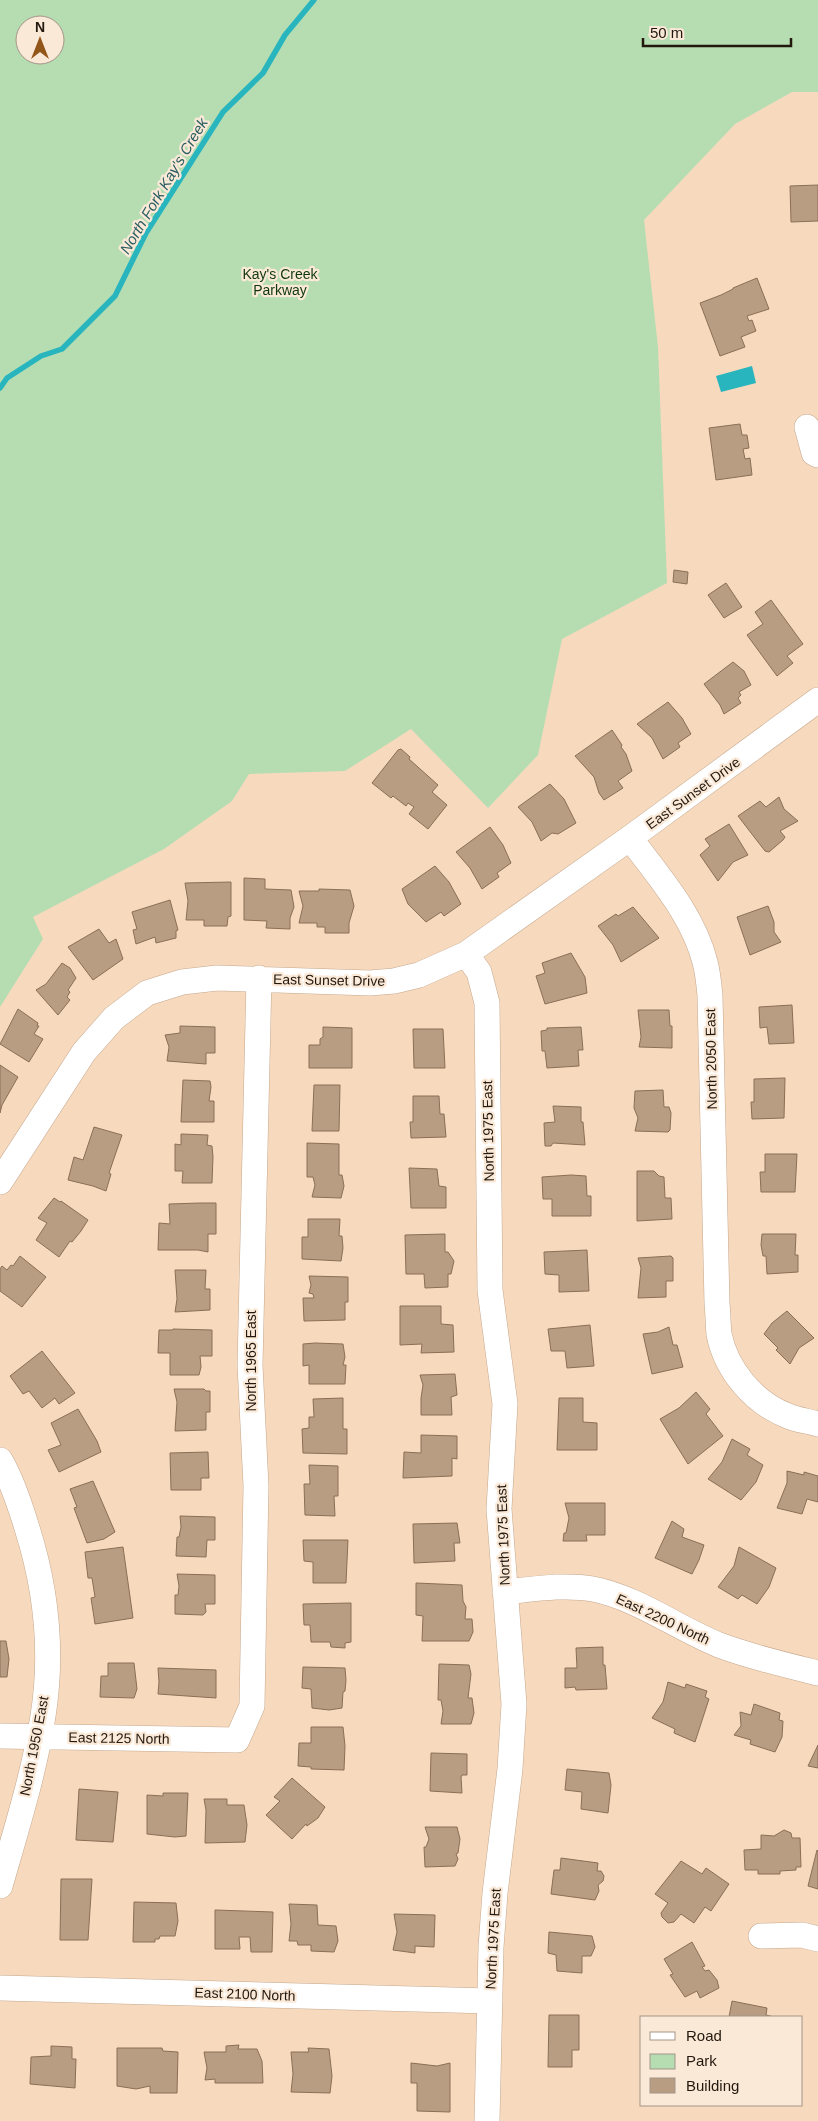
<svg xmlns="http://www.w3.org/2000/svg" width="818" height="2121" font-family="Arial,sans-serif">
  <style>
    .green { fill: #b6ddb2; fill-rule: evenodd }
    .water { fill: #28b5be }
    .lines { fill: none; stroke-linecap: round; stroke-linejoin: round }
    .stream { stroke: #28b5be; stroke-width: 5.5 }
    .building { fill: #b99d83; stroke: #8a6f56 }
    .minor-casing { stroke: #c5a88e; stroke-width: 26 }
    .minor { stroke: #fff; stroke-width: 25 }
    .labels { text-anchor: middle; stroke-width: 4.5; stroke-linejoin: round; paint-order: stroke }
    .park-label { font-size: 14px; fill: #0e380b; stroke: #fbe9d8 }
    .street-label { font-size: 14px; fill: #22180e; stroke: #fbe9d8 }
    .water-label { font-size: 15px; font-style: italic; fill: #295f62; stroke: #fbe9d8 }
  </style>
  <rect width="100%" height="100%" fill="#f7d9bd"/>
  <path class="green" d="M0,0H818V92H792L735,124L644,220L658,347L667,583L562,639L538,755L488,808L411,729L345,771L249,774L232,801L164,849L33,917L43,939L0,1007ZM25,25H55V55H25Z"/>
  <path class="water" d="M752,366L756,383L721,392L716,376Z"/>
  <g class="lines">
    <path class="stream" d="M0,388L7,378L41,356L62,349L115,296L146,233L223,112L263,73L285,35L314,0"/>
  </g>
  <path class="building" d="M818,185V221L791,222L790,186Z
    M757,278L769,309L747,316L749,321L752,320L756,331L741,337L745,347L720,356L700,303L721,295L733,289V288Z
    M740,424L742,435H747L749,448L743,449L745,459L750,458L752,475L716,480L709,428Z
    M674,570L688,572L687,584L673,582Z
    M726,583L742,607L724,618L708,595Z
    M771,600L803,644L787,656L793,663L777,676L747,635L763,624L755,612Z
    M733,662L744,671L751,685L739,692L741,695L738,698L741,703L724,714L720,705L704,684Z
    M668,702L682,718L691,734L678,743L680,747L663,759L652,738L637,724Z
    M612,730L622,745L621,747L626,754L632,771L618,781L623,788L604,800L599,793L594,777L575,756Z
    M401,749L410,757L409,759L438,785L432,792L447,805L428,829L409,814L414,807L408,803L406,806L393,796L391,798L372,783L398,750Z
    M550,784L564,799L576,823L558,834L552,833L541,841L532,822L518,807Z
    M779,797L784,809L798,821L780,831L785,837L783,840L769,852L765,851L738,816L760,801L766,807Z
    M729,824L748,855L733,862L718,881L700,855L710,846L705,839Z
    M490,827L503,845L511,863L497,873L499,877L482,889L470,868L456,852Z
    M435,866L449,882L461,904L444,916L441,912L426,922L408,904L402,889Z
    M244,878L265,879V889L291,890L294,907L290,918V929L266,928L267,921L244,920Z
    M231,882V916L228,917L227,926H204V920H186L188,901L185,883Z
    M319,889L350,890L354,906L349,923V933H325V927H317V923H299L303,906L299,891H319Z
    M170,900L178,930L176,931V938L156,943L155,937L136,944L133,930L137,929L132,912Z
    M768,906L774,922V932L781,942L750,955L737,917Z
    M633,907L659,938L621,962L613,945L598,926L616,914L618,916Z
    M99,929L109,943L116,939L123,959L93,980L68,947Z
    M571,953L585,977L587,993L545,1004L536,976L545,973L542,963Z
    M62,963L70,968L76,978L68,990L70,992L67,997L70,1000L58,1015L36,990L46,984Z
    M792,1005L794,1043L769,1044L767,1027L760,1028L759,1007Z
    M18,1009L38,1023L37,1026H39L34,1034L43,1039L29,1062L0,1044Z
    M638,1010H669L670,1026H672V1048L639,1047L641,1037Z
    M180,1026L215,1027V1053H206V1064L167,1061L169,1047L165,1035L180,1033Z
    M323,1027L352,1028V1068H309V1045H320V1039L323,1037Z
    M581,1027L583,1050H578L579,1066L547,1068L545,1051H542L541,1031L547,1030V1028Z
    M413,1029H443L445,1068H414Z
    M0,1065L18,1077L2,1105L0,1113Z
    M785,1078L784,1118L752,1119L751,1102H754V1079Z
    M183,1080L210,1081L211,1087L209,1101H214V1122H181Z
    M314,1085H340L339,1131H312Z
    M663,1090L664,1107H669L671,1113L670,1130L668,1132L635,1131L638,1118L634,1108L635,1091Z
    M413,1096H439L440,1114H444L446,1137L411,1138L410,1122H413Z
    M553,1106L581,1107V1122H583L585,1145L553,1143L551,1146H545L544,1123L555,1122Z
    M94,1127L122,1135L109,1173L111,1174L106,1191L93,1186L68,1180L74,1157L83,1160Z
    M181,1134L208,1135L207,1145L212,1146L213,1157L212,1183H182L183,1171H175V1144L181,1145Z
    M307,1143L339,1144V1175H342L344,1186L341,1198L312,1197L315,1185L313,1177H307Z
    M765,1154H797L795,1192H761L760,1172H765Z
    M409,1168L437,1169L439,1186L446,1187V1208H411Z
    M637,1171H654L659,1176L664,1177L665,1198H671L672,1219L637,1221Z
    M571,1175L586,1176L587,1196H591V1216H552V1199H543L542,1177Z
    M54,1198L60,1202L61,1201L88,1220L81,1231L72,1242L70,1241L59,1257L36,1240L47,1223L38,1218Z
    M200,1203H216V1234H208V1252L198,1250H158L159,1223L170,1224L169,1204Z
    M308,1219H340L339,1236H342L343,1248L341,1261L302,1259V1237H308Z
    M445,1234V1252H448L454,1261L451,1274H448V1287L425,1288L424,1274H406L405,1235Z
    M762,1234H796L795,1255H798V1272L767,1274L766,1256H763L761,1245Z
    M587,1250L589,1291L559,1292V1275L545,1274L544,1252Z
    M20,1256L46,1277L22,1307L0,1291V1269L2,1266L7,1270L11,1265L13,1266Z
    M671,1256L673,1258V1281H666V1297L638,1298L641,1268L638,1258Z
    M175,1270H206L205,1289H210V1310L175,1312L177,1299Z
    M309,1276L348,1277V1302H345V1320L304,1321L303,1298H314L313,1294L309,1293L311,1285Z
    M400,1306H441V1324L453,1325L454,1352L421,1353L422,1344L400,1345Z
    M787,1311L814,1338L799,1348L790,1364L776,1350L778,1348L764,1334L772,1323Z
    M590,1325L594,1366L567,1368L565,1351H551L548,1329Z
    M669,1327L673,1345H677L683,1367L652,1374L643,1334L658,1332Z
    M173,1329L212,1330V1356H200L201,1367L199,1375H170V1353H158L159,1330H172Z
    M315,1343L343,1344L345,1357L343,1365H346L345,1384H309V1365L303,1366V1344Z
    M42,1351L75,1393L59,1404L55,1398L42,1408L29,1391L23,1394L10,1376Z
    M455,1374L457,1395L451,1397L452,1415H421V1398L423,1385L420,1375Z
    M174,1389H204L206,1391H210V1412H206V1430L175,1431L177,1402Z
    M696,1392L710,1409L706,1414L723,1436L688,1464L660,1419L679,1408Z
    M343,1398V1429H347V1454L303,1453L302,1429L309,1428V1417H314L313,1399Z
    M559,1398H583V1422L597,1423V1450H557Z
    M78,1409L97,1441L101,1452L59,1472L48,1450L61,1445L51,1423Z
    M421,1435L457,1436V1459L452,1458V1476L403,1478L404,1452L421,1453Z
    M732,1439L750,1449L747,1455L763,1465L756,1482L741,1500L708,1479L722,1462Z
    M208,1452L209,1478H201V1490H171L170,1453Z
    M309,1465L338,1466V1496H334L335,1516L305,1515L304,1484H310Z
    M787,1471L804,1475V1472L818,1476V1502L807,1499L802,1514L777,1508L787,1483Z
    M93,1481L115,1532L104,1539L87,1543L74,1508L77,1507L70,1489Z
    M565,1503H605V1535H586L587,1541H563L564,1533H566L569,1518Z
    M180,1516L215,1517V1540H207L206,1557L176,1556L177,1537H179L181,1527Z
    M672,1521L684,1529L682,1537L704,1545L699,1560L692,1574L655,1558Z
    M457,1523L460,1543H454L455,1561L414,1563L413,1524Z
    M303,1540H348L346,1583H313V1562L304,1561Z
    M123,1547L133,1618L95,1624L91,1598L95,1597L92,1578H88L85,1552Z
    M739,1547L776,1568L769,1587L757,1604L742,1595L738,1599L718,1587L734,1566Z
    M177,1574L215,1575V1604H205L206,1612L203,1615L175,1614V1595H178L179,1586Z
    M416,1583L462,1585L463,1601L466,1607L465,1619H472L473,1632L469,1641H422L423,1616L416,1615Z
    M351,1603V1642L345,1643V1648L331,1647L330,1642H311L310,1625H304L303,1604Z
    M0,1641H6L9,1659L7,1677H0Z
    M603,1647V1665H605L607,1689L576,1690L575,1687L565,1688V1668H577L576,1648Z
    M108,1663H134L137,1689L134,1698L100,1697L101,1676H108Z
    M439,1664L469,1665L471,1674L468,1698H472L474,1713L471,1724H441L443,1711L441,1700H438Z
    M303,1667L345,1668L346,1680L345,1691L343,1692L342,1708L329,1710L312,1708L311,1689L302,1688Z
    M158,1668L216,1670V1698L158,1694L159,1682Z
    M668,1682L685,1688L686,1684L707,1691L705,1697L709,1699L695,1742L674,1733L675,1729L652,1718L663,1702Z
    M754,1704L780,1713L779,1720L783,1721L782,1737L775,1752L750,1744L751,1740L734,1735L741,1726L740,1712L751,1715Z
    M311,1727H343L345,1746L344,1770L311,1769V1767L298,1766L299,1743H311Z
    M818,1745V1768L808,1766Z
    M431,1753L467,1754V1775H462L461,1777L462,1793L430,1791Z
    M567,1769L609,1773L611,1785L608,1813L581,1809L582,1792L565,1790Z
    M292,1778L325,1807L318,1818L307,1826L306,1824L292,1839L266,1815L280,1801L274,1797Z
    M79,1789L118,1792L113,1842L76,1840Z
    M163,1793H188L186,1836L175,1837L147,1834V1795L163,1796Z
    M204,1799H227V1805H244L247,1825L245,1842L205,1843L206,1810Z
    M425,1827H457L460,1839L458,1853L456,1854L458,1859L455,1866L425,1867L424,1847H426L429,1839Z
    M784,1830L791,1833L792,1838H800L801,1867H796V1870L780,1871V1874H758V1870H745L744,1850L761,1849V1835L774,1836Z
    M817,1850L818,1851V1889L808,1886Z
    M561,1858L598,1863L597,1871H601L604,1876L603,1881L598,1885L599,1891L595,1900L551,1894L554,1870H560Z
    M681,1861L702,1874L706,1868L729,1884L711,1911L705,1907L694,1923L681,1914L674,1922L668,1923L662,1917L661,1913L668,1903L655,1894Z
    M61,1879H92L88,1940H60Z
    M134,1902L176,1903L178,1921L175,1936H160L159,1939H155V1942H133Z
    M289,1904L317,1905L318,1925L336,1926L338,1941L334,1952L311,1951V1945H298L297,1941H289L291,1924Z
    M215,1910L273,1912L272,1952H251L250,1937H239L240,1949H215Z
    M394,1914L435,1915L434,1947L415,1946V1953L393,1950L397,1932Z
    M549,1932L592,1936L595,1947L591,1956H582V1973L557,1971L556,1955L548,1953Z
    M692,1942L705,1966L702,1967L705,1971L709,1970L717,1980L719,1988L700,1998L697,1991L685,1997L670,1975L673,1974L664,1959Z
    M732,2001L767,2008L766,2015L774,2017H729Z
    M549,2015H579V2050H572V2067H548Z
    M239,2045L238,2049H257L262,2061L263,2083H215V2079L205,2080L207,2068L204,2052H226V2046Z
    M51,2046L72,2047V2059H76L75,2088L30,2084L31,2057L51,2056Z
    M117,2048H162L163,2051L178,2052L177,2093H150V2086L136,2089L117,2086Z
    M308,2048L329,2049L332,2076L330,2093L291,2092L293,2074L291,2052H309Z
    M411,2063L437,2066L450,2063V2112L417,2111V2083H411Z"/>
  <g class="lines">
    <defs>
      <path id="minor" d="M807,427L814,453L818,455
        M630,838C659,877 693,915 705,962C708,973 709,985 710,996L717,1303C718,1313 718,1324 719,1334C726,1370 754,1403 788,1416C797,1420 808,1421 818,1424
        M466,954L479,972L487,1003L490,1290L505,1404L499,1509L514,1704L510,1769L495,1893L491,1947L487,2121
        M0,1182L84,1052L114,1018L147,993L182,982L217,978L370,983L394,981L419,975L466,954L630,838L818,700
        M0,1460C12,1480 20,1505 27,1528C46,1588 53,1653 43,1716C34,1774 16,1830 0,1886
        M505,1592C534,1589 565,1584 593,1589C638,1598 677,1628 719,1645C751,1657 785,1665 818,1673
        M0,1736L237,1740L252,1706L256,1486L250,1365L259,978
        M761,1936L802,1935L818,1939
        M0,1988L490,2001"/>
    </defs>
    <use href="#minor" class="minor-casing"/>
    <use href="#minor" class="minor"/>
  </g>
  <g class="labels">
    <g class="park-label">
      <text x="280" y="279">Kay's Creek<tspan x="280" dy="16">Parkway</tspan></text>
    </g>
    <g class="street-label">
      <text transform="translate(693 793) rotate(-36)" y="5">East Sunset Drive</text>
      <text transform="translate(329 980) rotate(1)" y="5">East Sunset Drive</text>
      <text transform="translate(711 1059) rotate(-91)" y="5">North 2050 East</text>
      <text transform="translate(488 1131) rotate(-91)" y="5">North 1975 East</text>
      <text transform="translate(251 1361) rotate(-90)" y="5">North 1965 East</text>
      <text transform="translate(503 1535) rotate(-92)" y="5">North 1975 East</text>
      <text transform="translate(663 1619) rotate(25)" y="5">East 2200 North</text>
      <text transform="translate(119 1738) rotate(1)" y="5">East 2125 North</text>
      <text transform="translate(34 1746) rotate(-79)" y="5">North 1950 East</text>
      <text transform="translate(493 1939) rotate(-87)" y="5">North 1975 East</text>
      <text transform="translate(245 1994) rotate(2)" y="5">East 2100 North</text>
    </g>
    <g class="water-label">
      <text transform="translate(164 186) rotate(-59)" y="5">North Fork Kay's Creek</text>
    </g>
  </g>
  <rect x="640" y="2016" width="162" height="90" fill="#fbe9d8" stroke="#a49587"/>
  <rect x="650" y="2032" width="25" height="8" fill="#ffffff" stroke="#a49587"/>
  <text x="686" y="2041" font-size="15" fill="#22180e">Road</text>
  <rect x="650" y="2054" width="25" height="15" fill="#b6ddb2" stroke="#a49587"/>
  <text x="686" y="2066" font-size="15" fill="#22180e">Park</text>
  <rect x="650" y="2078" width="25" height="15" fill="#b99d83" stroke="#a49587"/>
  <text x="686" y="2091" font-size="15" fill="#22180e">Building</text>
  <g transform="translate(40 40)"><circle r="24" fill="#fbe9d8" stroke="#a49587"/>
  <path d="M0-4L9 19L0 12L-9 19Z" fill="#935619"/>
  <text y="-8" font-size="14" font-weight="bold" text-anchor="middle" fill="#22180e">N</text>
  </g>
  <path d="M643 38v8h148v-8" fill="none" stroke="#22180e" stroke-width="2.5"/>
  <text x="650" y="38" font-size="15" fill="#22180e" stroke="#fbe9d8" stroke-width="4" paint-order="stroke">50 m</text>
</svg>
